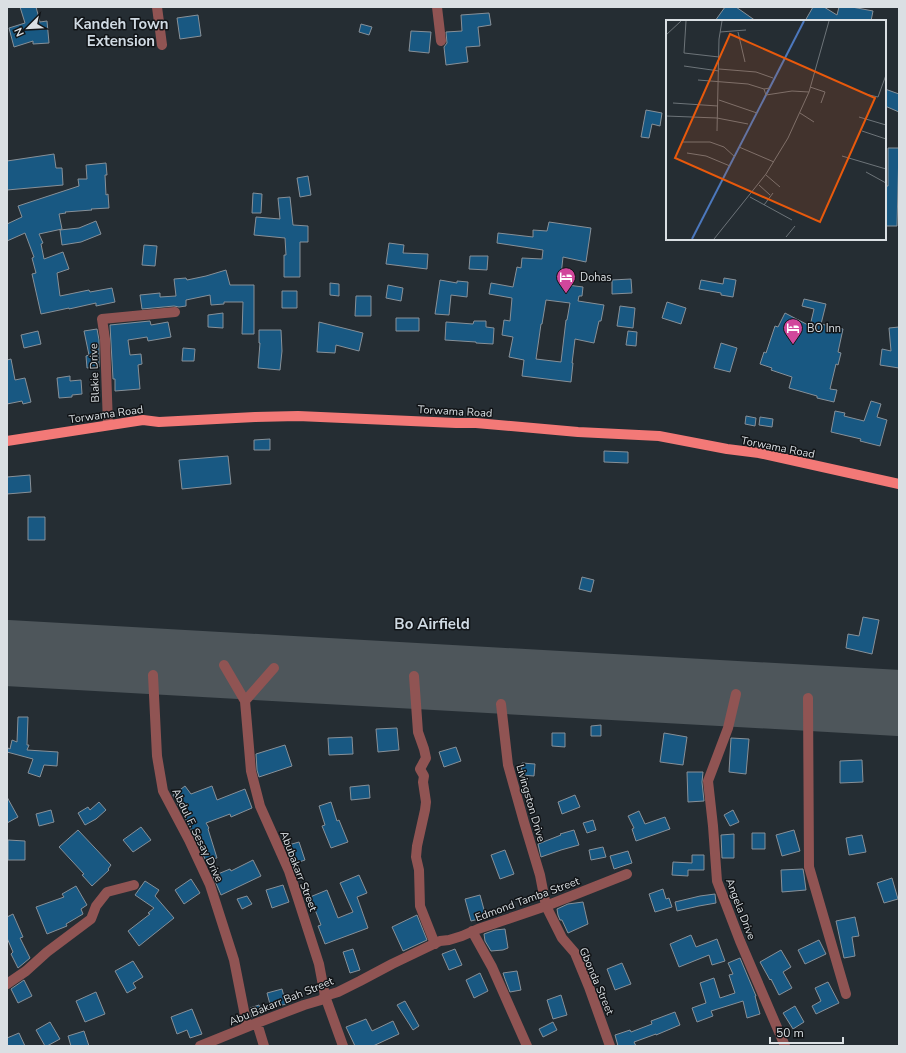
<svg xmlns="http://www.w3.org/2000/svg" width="906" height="1053" font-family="'Nunito Sans',sans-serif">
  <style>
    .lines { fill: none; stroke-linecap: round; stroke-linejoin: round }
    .runway { stroke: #4e565b; stroke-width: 66 }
    .building { fill: #185882; stroke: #879098; fill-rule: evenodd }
    .minor { stroke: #905453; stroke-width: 10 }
    .major { stroke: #f37977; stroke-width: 10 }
    .labels { text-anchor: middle; stroke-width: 3; stroke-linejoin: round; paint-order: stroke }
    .poi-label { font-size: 11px; fill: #dadfe3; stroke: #111417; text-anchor: start }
    .street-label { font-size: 11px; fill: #dadfe3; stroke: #111417 }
    .district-label { font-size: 15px; font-weight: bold; fill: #d0dae3; stroke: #111417 }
    .inset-river { fill: none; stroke: #4c78bd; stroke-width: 2 }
    .inset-road { fill: none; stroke: #6d7479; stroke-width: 1 }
    .view { fill: #e8590c; fill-opacity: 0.15; stroke: #e8590c; stroke-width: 2 }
    .inset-edge { fill: none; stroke: #dadfe3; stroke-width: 2 }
  </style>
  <rect width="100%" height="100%" fill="#252d33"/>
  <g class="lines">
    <path class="runway" d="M7,653L899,703"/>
  </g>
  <path class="building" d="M20,7H36L40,22L47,21L49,43L33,44V41L14,47L9,28L25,23Z
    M725,7H736L756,21H715Z
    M813,7H824L837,15L839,7H852L873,11L871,21H805Z
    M489,13L491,25L478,27L480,46L466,47L468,62L446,65L444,47L447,43L446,32L462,31L461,15Z
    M198,15L201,36L180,39L177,18Z
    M361,24L372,27L369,35L359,32Z
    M411,31L431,32L429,53L409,51Z
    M885,89L899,94V112L885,106Z
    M646,110L662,113L660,126L652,124L649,138L641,137Z
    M888,148H899L897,226H886V186H888Z
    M54,154L56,168H62L63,185L7,190V161Z
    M106,163L107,175H105L106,195L108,194L109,208L91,209L92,210L65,212L66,213L59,214L62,229L39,234L43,243L41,244L44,259L63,252L69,269L57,273L60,296L89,290L90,292L112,288L115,302L96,306V303L69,309V308L41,314L32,274L36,273L32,258L34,257L25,233L7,241V224L22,217L18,206L79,186L78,179H87L86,165Z
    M308,176L311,195L300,197L297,178Z
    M253,193L262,194L261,213H252Z
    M290,197L293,225L308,226V242H300V277H284V255H286L285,238L254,235L256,217L280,219L278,198Z
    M96,221L101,234L81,242L62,245L60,230L79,228Z
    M549,222L591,228L586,262L563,257L560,284L583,287L582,296H579L578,301L604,305L601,321H599L594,343L575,339L572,363H573L571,382L522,376L524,360L509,357L513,337L502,335L504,320L510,321L512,298L489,294L491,283L513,287L517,267L521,268L522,258L542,259L543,250L497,243L498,233L533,237V230L547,231ZM546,300L570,303L567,320H566L561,362L536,359L541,324H542Z
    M389,243L404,245L403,253L428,254L427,269L386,264Z
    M144,245L157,246L155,266L142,265Z
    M470,256H488L487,270L469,269Z
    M226,270L230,285H254V334H242L243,302H224V304L211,305L210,295L186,300V306L179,307L174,306L142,309L140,295L160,293V297L176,296L174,279L186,278L187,280L206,276Z
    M724,278L736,280L733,297L721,295V293L699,289L701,280L723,284Z
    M631,279L632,293L612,294V280Z
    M440,280L457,283V281L468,282L467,297L451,295L449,315L435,314Z
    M330,283L339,284V296L330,295Z
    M388,285L403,288L401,301L386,298Z
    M282,291H297V308H282Z
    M356,296H371V316H355Z
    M804,299L826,304L821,324L843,329L838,352L841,353L838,365L836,364L830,389L837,390L834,402L817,398V396L789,388L792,377L771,370L772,368L760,364L764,352L766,353L775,326L778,327L785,313L810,326L814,309L802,306Z
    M667,302L686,308L681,324L662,318Z
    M620,306L635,308L633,328L617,326Z
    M223,313V328L208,327V315Z
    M396,318H419V331H396Z
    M150,321L151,325L168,322L171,337L148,341L147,337L128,340L130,355L141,354L142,364L138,365L140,389L115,391V379H113L110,325Z
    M474,321H486V327L494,328L493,344L476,343V342L445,340L446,322L473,324Z
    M319,322L363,333L359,351L336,345L335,353L317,352Z
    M899,327V368L880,365L882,349L891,351L889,328Z
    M97,329L99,340V367L87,368L86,356L89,355L84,331Z
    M259,330H281L282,351L280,370L258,368L260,343H259Z
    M38,331L41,344L24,348L21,335Z
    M628,331L637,332L636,346L626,345Z
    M721,343L737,348L730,372L714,368Z
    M183,348L195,349L194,361H182Z
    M11,359L15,380L25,378L31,402L23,404L22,401L7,404V360Z
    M70,376V381L81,380L82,394L72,395V397L59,398L57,378Z
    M871,401L881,404L877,417L887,420L880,446L860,441L861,439L831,432L835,411L845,413L844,416L864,421Z
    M746,416L756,418L755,426L745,424Z
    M760,417L773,419L772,427L759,425Z
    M270,439V450H254V440Z
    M604,451L628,452V463L604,462Z
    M228,456L231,484L182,489L179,460Z
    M30,475L31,492L7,494V477Z
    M28,517H45V540H28Z
    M582,577L594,580L591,592L579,589Z
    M863,617L879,620L872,654L846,648L848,634L859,636Z
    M18,717H28L27,745H29L27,750L58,752L57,766L44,765L40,777L28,773L33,759L7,752L8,748L10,749L12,740L17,742Z
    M601,725V736H591V726Z
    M397,728L399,750L378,752L376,729Z
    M552,733H565V747L552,746Z
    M664,733L687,737L683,765L660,762Z
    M352,737L353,754L329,755L328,738Z
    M731,738L749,739L746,774L729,772Z
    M285,745L292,766L259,777L257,770L256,754Z
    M456,747L461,761L444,767L439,752Z
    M862,760L863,782L840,783V761Z
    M522,763L535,764L534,776L521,775Z
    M687,772H703L702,782L704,801L688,802Z
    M369,785L370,798L351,800L350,787Z
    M185,786L191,794L212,786L217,800L245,789L252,808L231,817L230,814L206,823L209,828L208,829L217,858L206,861L195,837L173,795Z
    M575,795L580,807L562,814L558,802Z
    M7,797L18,817L7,823Z
    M99,802L106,810L96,819L85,825L78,813L88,807L90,810Z
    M331,802L337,821L339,820L348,842L331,848L322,826L325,825L319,806Z
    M51,810L54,822L39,826L36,814Z
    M733,810L739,822L730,826L724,815Z
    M639,811L645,824L665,817L670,829L636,841L632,829L634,828L628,816Z
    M593,820L596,830L587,833L583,823Z
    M141,827L151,840L133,852L123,840Z
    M78,830L111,865L108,869L109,870L92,886L82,875L84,874L59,847Z
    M574,830L579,845L561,850L541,857L538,844L561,835L560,834Z
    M794,830L800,851L782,856L776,835Z
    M752,833H765V849H752Z
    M734,834V858H722L721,835Z
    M862,835L866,852L849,855L846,838Z
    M8,840L25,841V860H8Z
    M299,842L305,860L293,864L285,846Z
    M603,847L606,857L591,860L589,850Z
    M505,850L514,874L500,879L491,855Z
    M628,851L632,863L614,869L610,856Z
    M692,855H704V870H688V876L672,875L673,862L692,863Z
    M253,860L261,876L221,895L213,876L230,869L231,871Z
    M803,869L804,875L806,890L782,892L781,870Z
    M359,875L367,893L357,897L368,928L325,944L318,926L321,925L310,897L327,890L338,918L353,912L340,883Z
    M892,878L898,899L884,903L877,883Z
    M191,879L200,893L184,904L175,890Z
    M145,881L159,890L155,896L174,918L139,946L128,931L150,914L148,913L154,908L135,895Z
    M283,885L289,902L272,908L266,890Z
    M76,886L87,905L81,909L83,914L66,924L67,926L47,934L36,907L64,897L62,894Z
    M663,889L666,899L669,898L672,907L655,912L649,894Z
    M715,894L716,903L699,906L677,911L675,902L700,896Z
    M480,895L486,917L471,921L465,899Z
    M247,896L252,904L242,909L237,899Z
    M583,902L588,924L568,933L562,920H560L558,915L557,909L568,904Z
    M13,914L23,937L20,938L30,958L18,968L11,954L13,952L7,938V917Z
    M417,915L427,940L403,951L392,927Z
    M855,917L859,936L852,937L855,956L844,958L836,921Z
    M505,929L508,948L503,950L491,951L485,941L484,934L495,930Z
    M691,935L696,947L717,939L725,961L712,965L709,955L679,967L670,944Z
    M819,940L826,954L805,964L798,950Z
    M353,949L360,970L350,973L343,952Z
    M455,949L462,965L449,970L442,954Z
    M781,950L791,967L783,972L792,988L779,995L771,979L770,980L760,962Z
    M740,958L756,996H755L760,1014L747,1018L743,1001L711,1011L713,1016L697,1022L692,1008L706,1003L700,983L714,978L720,998L735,993L729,975L733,974L728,963Z
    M133,961L143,977L133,983L136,988L127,993L115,971Z
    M622,963L631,984L615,990L607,969Z
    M517,971L521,990L510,992L505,979L503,973Z
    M480,973L488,991L474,998L466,980Z
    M24,980L32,996L18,1003L11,989Z
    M828,982L839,1003L816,1014L812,1006L821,1001L815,988Z
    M282,989L286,1004L271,1008L267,993Z
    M96,992L105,1014L85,1022L76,1001Z
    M561,995L567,1015L553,1019L547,1000Z
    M405,1001L419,1026L413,1030L397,1005Z
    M259,1005L262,1013L252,1017L250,1008Z
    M795,1006L804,1022L793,1029L783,1013Z
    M192,1009L202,1034L190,1038L187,1030L177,1034L171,1017Z
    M675,1012L680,1025L656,1035V1034L634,1042L636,1046H618L615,1035L630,1030L631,1032L652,1024L651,1021Z
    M366,1019L372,1031L393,1021L399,1034L373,1046H355L346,1027Z
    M50,1022L60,1039L47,1046H45L36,1030Z
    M553,1022L557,1030L543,1037L539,1029Z
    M84,1031L89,1046H71L68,1036Z
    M19,1033L25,1046H7V1038Z"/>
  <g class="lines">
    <path class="minor" d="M157,7L162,45
      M437,7L441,41
      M108,425L105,339L102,319L175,312
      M224,665L245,701L274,668
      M153,675L157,756L163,791L189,840L210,885L234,960L247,1026
      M414,676L418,732L424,749L426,758L420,769L424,776L423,782L426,802L425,810L417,846L416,857L419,870L420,906L435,944
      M736,694L728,728L708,781L713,826L717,881L740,941L785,1046
      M808,698L809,867L846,994
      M245,701L251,771L260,806L289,871L319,964L325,996L343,1046
      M501,704L508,765L524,822L540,875L546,906L562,938L575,953L589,987L610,1046
      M472,931L492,967L527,1046
      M7,984L26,971L47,952L91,919L96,906L107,892L134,885
      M257,1023L264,1046
      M200,1046L257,1023L304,1005L321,1000L325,996L338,992L360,981L392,964L440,941L449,940L462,936L478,929L546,906L627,874"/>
    <path class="major" d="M7,441L143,420L159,422L255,417L298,416L456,423H476L578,432L659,436L727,449L759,453L899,484"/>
  </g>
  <defs>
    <symbol id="hotel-pin" viewBox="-11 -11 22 30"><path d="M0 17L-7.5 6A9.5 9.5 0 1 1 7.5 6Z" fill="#d1479c" stroke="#111417"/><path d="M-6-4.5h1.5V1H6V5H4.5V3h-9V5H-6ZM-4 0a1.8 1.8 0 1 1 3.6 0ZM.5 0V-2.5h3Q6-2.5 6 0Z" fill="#fff"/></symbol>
  </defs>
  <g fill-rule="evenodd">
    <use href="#hotel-pin" x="555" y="266" width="22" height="30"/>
    <use href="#hotel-pin" x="782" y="317" width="22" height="30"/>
  </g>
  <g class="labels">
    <g class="poi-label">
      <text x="580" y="281">Dohas</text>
      <text x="807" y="332">BO Inn</text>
    </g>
    <g class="street-label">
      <text transform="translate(94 373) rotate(-92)" y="4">Blakie Drive</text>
      <text transform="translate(455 411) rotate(3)" y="4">Torwama Road</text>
      <text transform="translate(106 414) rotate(-8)" y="4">Torwama Road</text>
      <text transform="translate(778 447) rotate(11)" y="4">Torwama Road</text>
      <text transform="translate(531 803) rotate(74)" y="4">Livingston Drive</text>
      <text transform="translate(198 835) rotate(64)" y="4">Abdul F. Sesay Drive</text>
      <text transform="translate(299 871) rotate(69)" y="4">Abubakarr Street</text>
      <text transform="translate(527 899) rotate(-20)" y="4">Edmond Tamba Street</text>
      <text transform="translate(741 909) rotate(69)" y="4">Angela Drive</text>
      <text transform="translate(597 981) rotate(67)" y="4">Gbonda Street</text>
      <text transform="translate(281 1001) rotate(-22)" y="4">Abu Bakarr Bah Street</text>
    </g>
    <g class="district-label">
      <text x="121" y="29">Kandeh Town<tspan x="121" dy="17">Extension</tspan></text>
      <text x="432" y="629">Bo Airfield</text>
    </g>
  </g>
  <g transform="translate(666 20)">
    <rect width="220" height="220" fill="#252d33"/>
    <path class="inset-river" d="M26,219L138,1"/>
    <path class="inset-road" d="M20,1L18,33L53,37M54,12L80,10M72,12L79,42M0,15L15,1M18,46L53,51M53,49L90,52L107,58M32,60L82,64L98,69M144,67L159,72L155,83M104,68L98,69L100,75L126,71L143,72M199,74L212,77L220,55M53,80L91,93M7,83L52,86M134,93L148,102M0,96L51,98L82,104M193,97L220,105M51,111L53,19L56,1M196,111L220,119M17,122H44L58,127L69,137M73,127L108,142M21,133L40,136L64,146M176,136L220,149M200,152L220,163M100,155L114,167M93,165L104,175M84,177L126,200M98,185L107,173M120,217L129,206M48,219L100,154L122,118L143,72L163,1"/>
    <path class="view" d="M64,14L209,78L154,202L9,138Z"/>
    <rect width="220" height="220" class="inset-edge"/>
  </g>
  <rect width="906" height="1053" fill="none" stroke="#dadfe3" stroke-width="16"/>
  <g transform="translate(28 28) rotate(246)" stroke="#111417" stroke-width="3" paint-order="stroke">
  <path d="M0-3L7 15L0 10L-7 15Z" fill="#dadfe3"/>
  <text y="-6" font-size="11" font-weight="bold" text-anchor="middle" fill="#dadfe3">N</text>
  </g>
  <path d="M770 1037v6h73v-6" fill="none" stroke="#dadfe3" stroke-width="2"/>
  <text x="776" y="1037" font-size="12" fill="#dadfe3" stroke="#111417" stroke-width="3" paint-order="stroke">50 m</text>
</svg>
